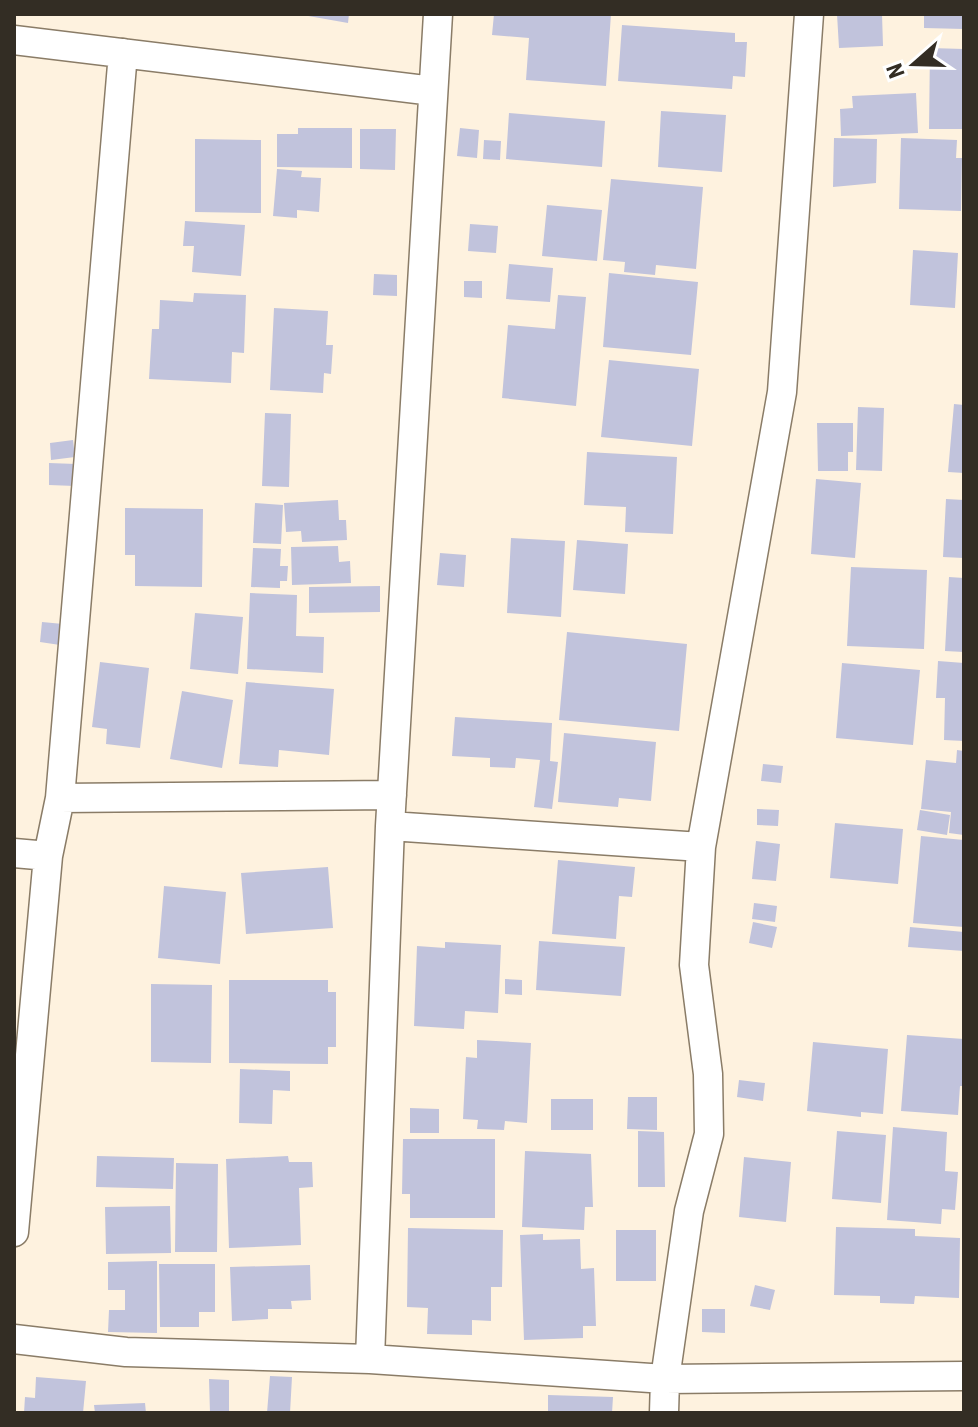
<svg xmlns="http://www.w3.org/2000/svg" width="978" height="1427" font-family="'Roboto Condensed',sans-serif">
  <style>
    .building { fill: #c1c3dc }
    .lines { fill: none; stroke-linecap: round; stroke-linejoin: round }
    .street-casing { stroke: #8a7c67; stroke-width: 31 }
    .street { stroke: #fff; stroke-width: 28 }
  </style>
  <rect width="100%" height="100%" fill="#fef2df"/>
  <path class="building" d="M297,14H349L348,23Z
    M494,14H611L606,86L526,80L529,38L492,35Z
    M837,14H882L883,46L839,48Z
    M924,14H964V29L924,28Z
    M622,25L735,33V42H747L745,77L733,76L732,89L618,81Z
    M930,48L964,49V129H929Z
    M916,93L918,133L841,136L840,109L853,108L852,96Z
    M661,111L726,115L722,172L658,167Z
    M509,113L605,121L602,167L506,159Z
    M298,128H352V168L277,167V134H298Z
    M460,128L479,130L477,158L457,156Z
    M360,129H396L395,170L360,169Z
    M834,138L877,139L876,183L833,187Z
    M901,138L957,140L956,158H962L961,211L899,209Z
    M195,139L261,140V213L195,212Z
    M484,140L501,141L500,160L483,159Z
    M277,169L302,171L301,177L321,178L319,212L297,210V218L273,216Z
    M611,179L703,187L696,269L656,265L655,275L624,272L625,262L603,260Z
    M547,205L602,210L597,261L542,256Z
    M185,221L245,225L241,276L192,272L194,246H183Z
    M470,224L498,226L496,253L468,251Z
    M913,250L958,253L955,308L910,305Z
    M509,264L553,268L550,302L506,299Z
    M609,273L698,282L691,355L603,347Z
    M374,274L397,275V296L373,295Z
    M464,281H482V298L464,297Z
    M194,293L246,295L244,353L232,352L231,383L149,379L152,329H159L160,300L193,302Z
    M558,295L586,297L576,406L502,398L508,325L555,329Z
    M274,308L328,311L326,345H333L331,374L324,373L323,393L270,390Z
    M609,360L699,369L692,446L601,437Z
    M954,404L964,405V473L948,472Z
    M858,407L884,408L882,471L856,470Z
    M265,413L291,414L289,487L262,486Z
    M817,423H853V452H848V471H818Z
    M73,440L75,457L51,460L50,443Z
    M587,452L677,457L673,534L625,532L626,507L584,505Z
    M49,463L76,464L75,486L49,485Z
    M816,479L861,483L855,558L811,554Z
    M946,499L964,500V558L943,557Z
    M338,500L339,520H346L347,540L302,542L301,531L286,532L284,503Z
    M255,503L283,505L281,544L253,543Z
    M125,508L203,509L202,587L135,586V555H125Z
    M511,538L565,541L561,617L507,613Z
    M577,540L628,544L625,594L573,590Z
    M338,546L339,562L350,561L351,583L292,585L291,547Z
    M253,548L281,549L280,566H288L287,581H280V588L251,587Z
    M440,553L466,555L464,587L437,585Z
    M851,567L927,570L924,649L847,646Z
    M949,577L964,578V652L945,651Z
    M380,586V612L309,613V587Z
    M250,593L297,595L296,636L324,637L323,673L247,669Z
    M195,613L243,617L238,674L190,669Z
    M42,622L63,624L60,645L40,642Z
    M567,632L687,644L679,731L559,720Z
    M938,661L964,663V741L944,740L945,698H936Z
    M100,662L149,668L140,748L106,744L107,729L92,727Z
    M842,663L920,670L913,745L836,738Z
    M246,682L334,689L329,755L279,750L278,767L239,764Z
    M182,691L233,700L222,768L170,759Z
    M455,717L552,723L550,761L558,762L552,809L534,807L540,760L516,758L515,768L490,767V758L452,756Z
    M564,733L656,742L651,801L619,798L618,807L558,802Z
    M957,750L964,751V835L949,833L951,812L921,809L926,760L956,763Z
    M763,764L783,766L781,783L761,781Z
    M757,809L779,810L778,826L757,825Z
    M920,810L950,815L947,835L917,830Z
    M835,823L903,829L898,884L830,878Z
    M921,836L964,840V927L913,923Z
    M756,841L780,844L776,881L752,879Z
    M558,860L635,867L632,897L619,896L616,939L552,934Z
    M328,867L333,928L246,934L241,873Z
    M164,886L226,892L220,964L158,958Z
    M754,903L777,906L775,922L752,919Z
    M753,922L777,927L772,948L749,943Z
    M910,927L964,932V951L908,947Z
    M539,941L625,947L621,996L536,990Z
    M445,942L501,945L498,1013L465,1011L464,1029L414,1026L417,946L445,948Z
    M505,979L522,980V995L505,994Z
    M229,980H328V992H336V1047H328V1064L229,1063Z
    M151,984L212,985L211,1063L151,1062Z
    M907,1035L964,1039V1086H960L958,1115L901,1111Z
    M477,1040L531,1043L527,1123L505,1121L504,1130L477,1129L478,1120L463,1119L466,1057L477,1058Z
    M813,1042L888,1049L883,1114L861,1112V1117L807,1111Z
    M240,1069L290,1071V1091L273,1090L272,1124L239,1123Z
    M739,1080L765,1083L763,1101L737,1097Z
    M628,1097H657V1130L627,1129Z
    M551,1099H593V1130H551Z
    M410,1108L439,1109V1133H410Z
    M893,1127L947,1132L945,1171L958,1172L955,1210L942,1209L941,1224L887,1220Z
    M638,1131L664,1132L665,1187H638Z
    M837,1131L886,1135L881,1203L832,1199Z
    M403,1139H495V1218H410V1194H402Z
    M525,1151L591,1154L593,1207H585L584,1230L522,1227Z
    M97,1156L174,1158L173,1189L96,1187Z
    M288,1156L289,1162H312L313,1187L299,1188L301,1245L229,1248L226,1159Z
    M744,1157L791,1162L786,1222L739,1217Z
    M176,1163L218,1164L217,1252H175Z
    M170,1206L171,1253L106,1254L105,1207Z
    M836,1227L915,1229V1236L960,1238L959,1298L915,1296L914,1304L880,1303V1296L834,1295Z
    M408,1228L503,1230L502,1287H491V1321L472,1320V1335L427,1334L428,1308L407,1307Z
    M616,1230H656V1281H616Z
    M543,1234V1240L580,1239L581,1269L594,1268L596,1326H583V1338L524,1340L520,1235Z
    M157,1261V1333L108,1332L109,1310H125V1290H108V1262Z
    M159,1264H215V1312H199V1327H160Z
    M310,1265L311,1300L291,1301L292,1309H268V1319L232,1321L230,1267Z
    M755,1285L775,1290L770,1310L750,1306Z
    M702,1309H725V1333L702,1332Z
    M270,1376L292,1377L290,1413H267Z
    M36,1377L86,1381L83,1413H24L25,1397L35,1398Z
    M209,1379L229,1380V1413H210Z
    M548,1395L613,1397L612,1413H548Z
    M145,1403L146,1413H95L94,1405Z"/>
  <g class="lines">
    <defs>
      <path id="street" d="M14,40L433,91
        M60,798L392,795
        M390,826L701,847
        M14,853L48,856
        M14,1232L48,856L60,798L123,53
        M14,1339L126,1352L370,1359L665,1379L964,1376
        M370,1359L390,826L438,14
        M664,1413L665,1379L689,1211L709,1134L708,1074L694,965L701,847L782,392L809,14"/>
    </defs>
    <use href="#street" class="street-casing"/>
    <use href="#street" class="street"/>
  </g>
  <rect width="978" height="1427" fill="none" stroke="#332d24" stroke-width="32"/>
  <g transform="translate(914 64) rotate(250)" stroke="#ffffff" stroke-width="6" paint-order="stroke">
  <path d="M0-6L14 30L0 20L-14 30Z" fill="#332d24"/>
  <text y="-12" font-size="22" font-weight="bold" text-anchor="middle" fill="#332d24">N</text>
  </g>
</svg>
